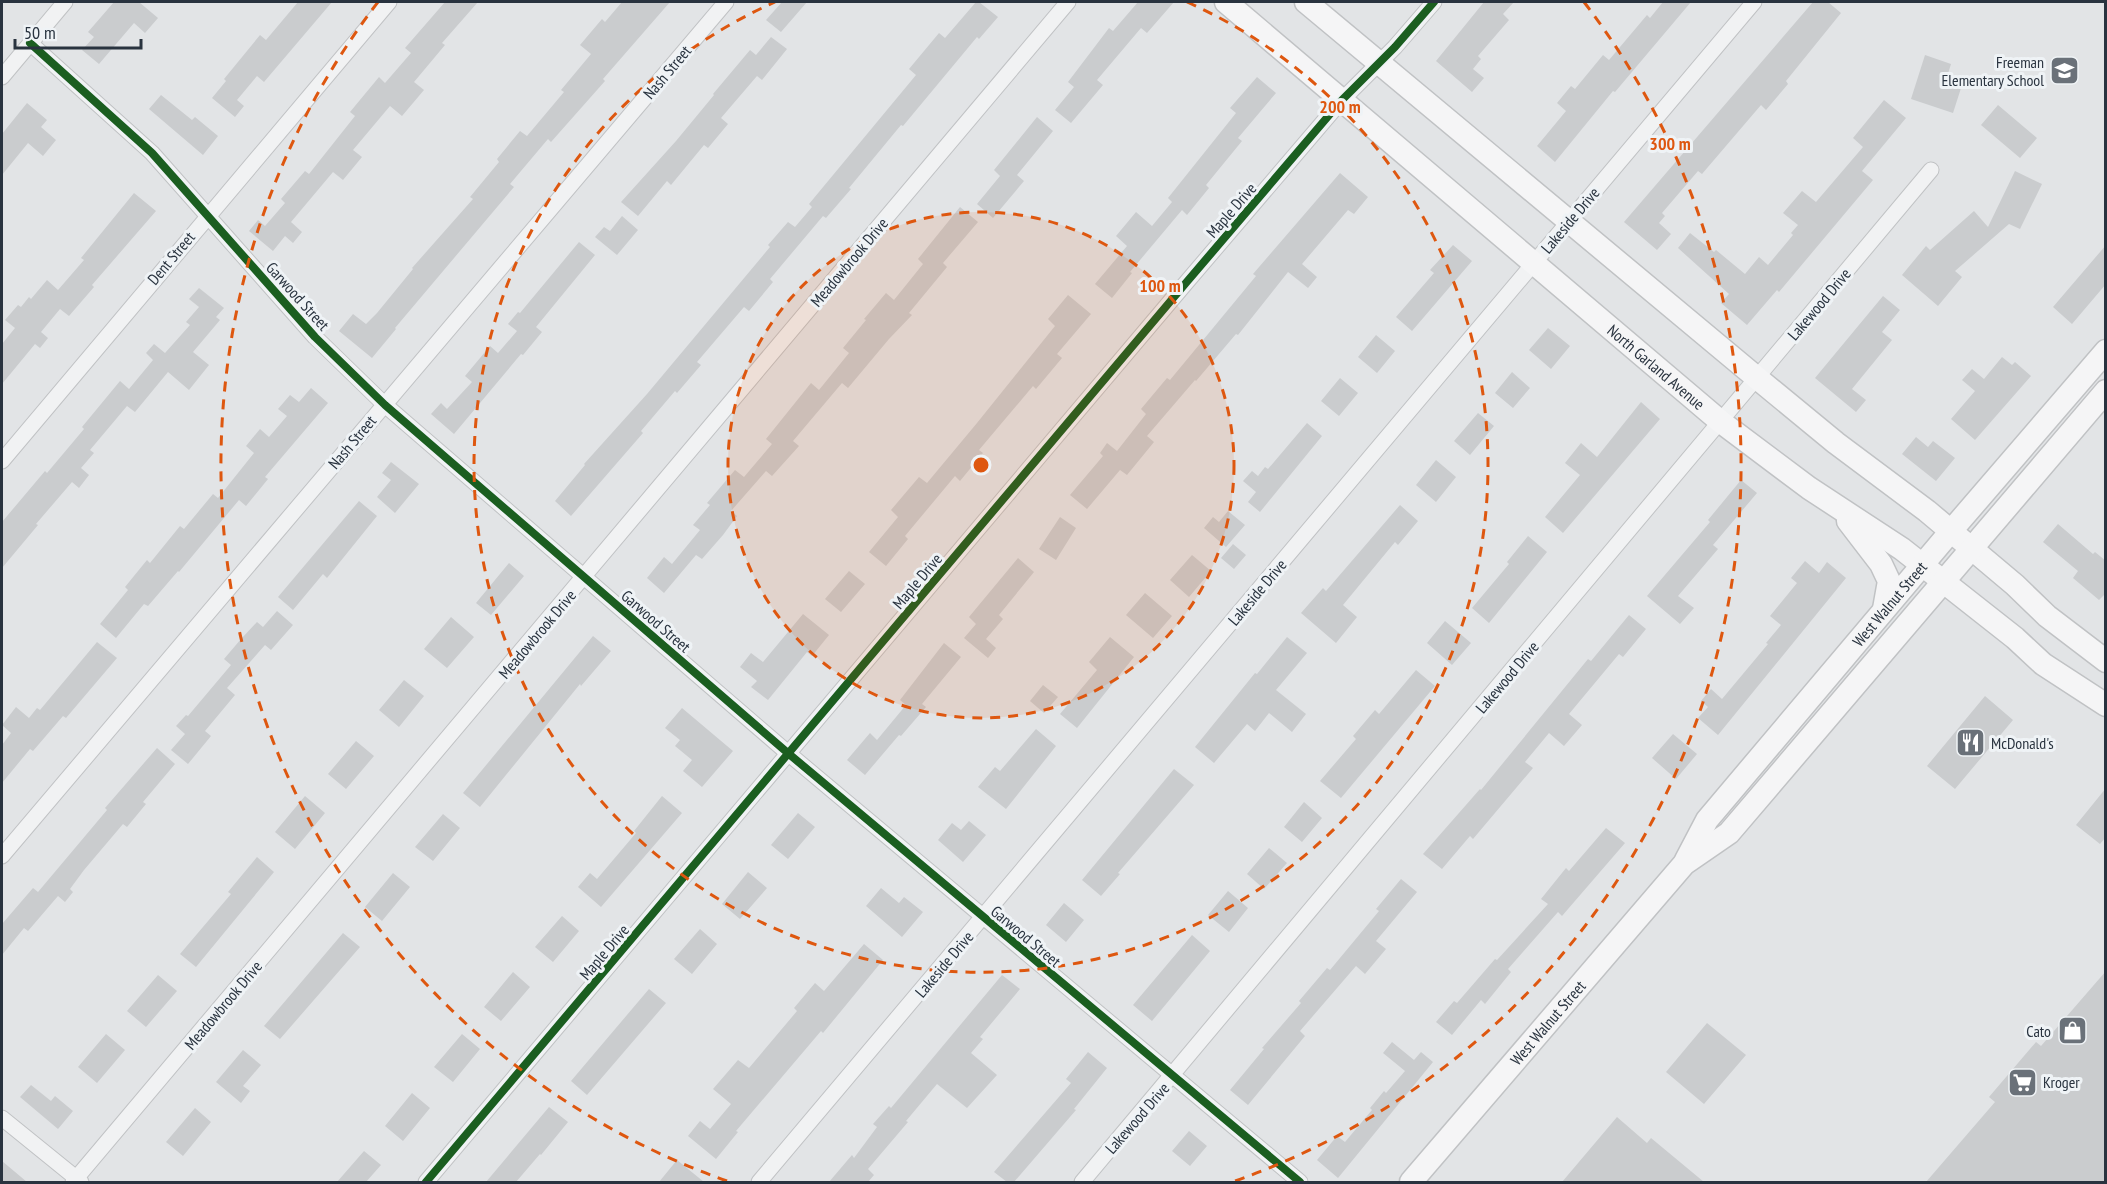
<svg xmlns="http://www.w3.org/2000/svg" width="2107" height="1184" font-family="'PT Sans Narrow',sans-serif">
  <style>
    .building { fill: #caccce }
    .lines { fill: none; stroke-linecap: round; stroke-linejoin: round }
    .minor-casing { stroke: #c0c2c4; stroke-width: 17 }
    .secondary-casing { stroke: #c0c2c4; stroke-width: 25 }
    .minor { stroke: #f1f2f3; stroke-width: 15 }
    .secondary { stroke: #f5f5f6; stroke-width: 22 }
    .cycleway-casing { stroke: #eff3f6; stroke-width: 11 }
    .cycleway { stroke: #1b5e20; stroke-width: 8 }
    .ring { fill: none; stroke: #de570f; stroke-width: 3; stroke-dasharray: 10 8 }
    .labels { text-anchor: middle; stroke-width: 6; stroke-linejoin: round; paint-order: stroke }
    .poi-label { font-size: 16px; fill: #29333f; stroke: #eff3f6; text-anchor: end }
    .street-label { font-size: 16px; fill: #29333f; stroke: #eff3f6 }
    .centre { fill: #de570f; stroke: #eff3f6; stroke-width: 3 }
    .ring-label { font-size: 18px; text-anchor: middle; font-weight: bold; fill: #de570f; stroke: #eff3f6; stroke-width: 6; stroke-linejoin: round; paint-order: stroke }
  </style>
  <rect width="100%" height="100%" fill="#e2e4e6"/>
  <path class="building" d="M114,2H139L158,18L145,33L134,23L99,64L82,50L94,37L88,32Z
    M298,2H332L264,82L257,76L237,100L244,106L235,117L212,98L226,81L224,79L260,35L266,40Z
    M445,2H478L442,43L445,45L414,82L424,90L402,116L390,106L353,150L362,157L343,180L333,172L291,222L302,232L293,243L285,236L273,251L249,231L258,220L265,226L285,203L281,199L305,171L309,174L355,116L350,112L379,77L385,83L411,53L405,48Z
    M622,2H670L603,79L605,81L582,107L551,142L548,139L510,184L514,187L395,328L396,329L372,358L339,331L353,314L366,324L377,313L413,269L412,268L473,199L470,197L499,162L497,159L520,131L527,136L564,92L561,90L591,54L580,45L602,19L605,22Z
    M782,2H807L781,32L766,20Z
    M976,2H979L998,17L979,39L977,37L903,126L901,125L849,188L851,189L826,218L823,216L770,279L773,282L749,311L744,307L697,362L701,365L677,393L675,391L641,431L643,433L571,516L555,501L585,465L584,464L647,394L770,247L768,245L788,222L795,227L812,207L809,204L916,75L909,69L939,33L945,38Z
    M1138,2H1174L1147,33L1141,28L1097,80L1103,85L1071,123L1055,110L1074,87L1068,82L1109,28L1113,31Z
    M1484,2H1514L1503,14L1509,20L1478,56L1481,59L1473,69L1484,78L1472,92L1436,61Z
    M1663,2H1691L1615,92L1613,91L1555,162L1537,146L1566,111L1557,103L1571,86L1575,89L1603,55L1609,60L1647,15L1650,18Z
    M1813,2H1828L1841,13L1786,81L1788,84L1766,110L1761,105L1702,174L1698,171L1662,213L1665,216L1659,223L1671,234L1657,250L1624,222Z
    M771,37L787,49L762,80L757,76L721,118L728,124L708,148L704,145L671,185L667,181L638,216L621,202L676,141L714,95L713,94L750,50L756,55Z
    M1925,55L1951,64L1946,80L1962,85L1953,113L1911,99Z
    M1257,77L1276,93L1238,138L1242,141L1206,185L1209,188L1187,215L1182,210L1130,272L1132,273L1112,298L1095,284L1127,246L1116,236L1136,212L1152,226L1172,202L1168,198L1236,113L1230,108Z
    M161,95L192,120L195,117L218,136L203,155L149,109Z
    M1884,100L1906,118L1862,171L1873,180L1779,292L1777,290L1747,325L1721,303L1729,294L1678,248L1690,233L1714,252L1716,250L1745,274L1759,257L1768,265L1793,235L1791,233L1798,225L1783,213L1802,191L1816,202L1863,147L1853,138Z
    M27,103L47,120L41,127L56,140L43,156L28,143L2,175V134Z
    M1998,105L2037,138L2020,158L1981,125Z
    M1037,117L1053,131L1017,175L1024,181L993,218L977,204L1000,176L994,170Z
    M2015,171L2042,184L2020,229L2009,224L1955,271L1962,277L1938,306L1902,275L1926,246L1930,250L1974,211L1988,227Z
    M1340,173L1368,197L1354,214L1348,210L1302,264L1317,277L1308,288L1288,272L1238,335L1236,334L1196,381L1195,380L1147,436L1154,442L1127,475L1120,470L1087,509L1070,495L1103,456L1100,453L1107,443L1117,451L1146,414L1141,409L1167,378L1170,380L1256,276L1253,274Z
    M134,193L156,211L92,285L94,287L69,316L60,309L41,332L48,338L40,348L35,344L2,384V344L15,328L5,320L18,305L21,307L29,297L31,299L47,280L58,290L84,260L81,258Z
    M960,207L978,222L943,263L947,267L909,313L912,315L889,339L848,388L842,383L793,441L799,446L772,476L766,471L731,511L737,516L723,535L702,559L696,555L664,593L647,578L664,557L672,564L700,530L693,525L710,505L707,503L735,470L744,477L772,444L766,439L811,383L819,390L849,353L843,348L866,320L864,319L886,293L894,300L923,264L918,259Z
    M622,216L638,230L617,255L595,237L604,227L610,231Z
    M579,242L595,255L536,327L542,332L523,355L521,354L454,434L431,414L441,403L447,409L472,382L465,376L490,346L498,353L517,331L508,324L518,312L520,313Z
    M1453,245L1472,261L1412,331L1396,317L1434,273L1430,270Z
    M2106,245V284L2072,324L2053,307Z
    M199,288L224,308L216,317L220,320L193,352L209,365L189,390L168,372L135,412L127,406L90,450L94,453L81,468L89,475L79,488L72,482L36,524L38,525L2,568V522L45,471L47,473L84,429L82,427L120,381L129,389L153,360L146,353L154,344L165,353L190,325L186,322L199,307L189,299Z
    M1068,295L1091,314L1057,354L1062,358L1036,389L1033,386L979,450L983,453L960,481L955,476L905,536L908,539L886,566L869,552L898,517L891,510L919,477L927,483L977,423L1055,326L1048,319Z
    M1883,296L1900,310L1882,332L1892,340L1852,389L1866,400L1856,412L1815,378Z
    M1548,328L1570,346L1551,369L1529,350Z
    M1376,335L1395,351L1377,373L1358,357Z
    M2002,357L2012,365L2015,362L2031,376L1975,440L1951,419L1975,391L1962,380L1972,369L1984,379Z
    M1512,372L1530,388L1513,408L1495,393Z
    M1340,378L1358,393L1339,416L1321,401Z
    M311,388L328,403L265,477L268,479L246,506L239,500L179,572L178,571L148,606L144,604L116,638L100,624L128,590L125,587L147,560L150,563L180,526L184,529L213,494L218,498L254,453L246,446L260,429L269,437L287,416L278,409L290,395L299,402Z
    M1641,402L1660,419L1563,533L1545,517L1580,475L1565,463L1581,443L1597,457Z
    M1478,413L1494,426L1470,455L1454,441Z
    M1307,423L1322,436L1260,512L1248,502L1256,492L1243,481L1252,471L1258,476L1265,467L1268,469Z
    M1916,437L1928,447L1933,441L1955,458L1936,481L1902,454Z
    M1436,460L1456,477L1436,502L1416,485Z
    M391,462L419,484L395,513L377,497L391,480L382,473Z
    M1741,480L1757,493L1713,545L1718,549L1678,596L1694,608L1680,624L1647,596L1710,522L1708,520Z
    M359,501L377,516L327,578L323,574L293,610L278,597Z
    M1400,505L1418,521L1398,545L1395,542L1343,605L1357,617L1336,643L1301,613L1323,588L1326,591Z
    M1228,511L1245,525L1226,547L1204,528L1213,517L1219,522Z
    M1060,517L1076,528L1056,560L1039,549Z
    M2058,524L2093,554L2095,552L2106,561V593L2099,600L2073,578L2078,571L2043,542Z
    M1528,536L1547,552L1489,623L1472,608L1509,564L1507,562Z
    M1233,544L1246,555L1234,569L1221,558Z
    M1192,555L1211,571L1189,597L1170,580Z
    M1018,558L1034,572L999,615L1003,619L986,639L996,648L988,658L964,638L976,624L969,617Z
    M1805,561L1819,573L1827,562L1846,578L1718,735L1698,718L1708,707L1701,701L1711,689L1722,699L1768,644L1766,643L1781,625L1770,616L1797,583L1791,578Z
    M509,563L524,576L491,615L476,603Z
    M849,571L865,584L841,612L825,599Z
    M1145,593L1172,616L1153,638L1126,615Z
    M277,611L293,625L271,650L265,645L227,688L235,695L205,731L211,736L188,764L171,750L185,734L176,726L186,715L188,716L231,665L224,659L241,639L257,622L263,627Z
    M803,614L829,635L812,656L807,652L768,700L751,687L757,681L740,667L751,653L763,662Z
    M1629,615L1646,629L1623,657L1619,654L1569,714L1582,725L1564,746L1549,733L1525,762L1533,768L1473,839L1470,836L1442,869L1423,854L1480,789L1481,790L1588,659L1591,661Z
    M451,617L474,637L447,668L424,649Z
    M1445,621L1471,643L1452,665L1427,643Z
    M593,636L611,651L581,686L580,684L480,807L463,793Z
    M1110,637L1134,657L1077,728L1060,714L1097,670L1089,662Z
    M1287,637L1307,653L1276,690L1306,714L1292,732L1269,713L1255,731L1247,724L1214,763L1195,747L1255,673L1257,674Z
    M97,642L117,658L66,718L63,716L33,751L30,749L2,783V745L11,733L2,725L16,707L29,718L37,708L40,710Z
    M944,643L961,657L922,704L926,707L901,736L899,735L865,775L847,760L870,733L877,740L906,705L900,700Z
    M1416,670L1435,686L1341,798L1320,781L1356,739L1353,736L1375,710L1379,714Z
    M404,680L424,696L399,727L379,710Z
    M1043,685L1058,697L1044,713L1030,701Z
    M1985,696L2013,720L1955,789L1927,766Z
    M682,708L733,751L702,787L683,771L692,760L675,746L680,740L665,728Z
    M1036,729L1056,746L1006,809L978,787L995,767L1000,771Z
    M1673,734L1697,754L1676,779L1652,758Z
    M356,741L374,756L346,789L328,774Z
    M157,748L175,764L143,802L146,804L127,827L123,824L84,870L70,889L73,892L65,902L58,896L28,931L24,928L2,955V924L33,888L38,892L107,810L105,808Z
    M1174,769L1194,785L1118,873L1120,874L1101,896L1082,880Z
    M2106,788V837L2100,844L2076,825Z
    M305,796L325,813L295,849L275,832Z
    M662,796L682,813L601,907L578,887L590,873L597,879L636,833L634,831Z
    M1304,802L1322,818L1302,842L1284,827Z
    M798,813L815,827L788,859L771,845Z
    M443,814L460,828L433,861L415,847Z
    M969,821L986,835L963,862L938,840L952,823L961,830Z
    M1606,828L1625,843L1562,916L1558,912L1508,969L1511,972L1485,1004L1481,1000L1452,1035L1436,1022L1454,1001L1457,1003L1495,959L1497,960L1548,904L1541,899L1566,868L1569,871Z
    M1269,848L1287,863L1264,889L1247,874Z
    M257,857L274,872L196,967L180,954L231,894L228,892Z
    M748,872L767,888L740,919L722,904Z
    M393,873L410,887L382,921L365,907Z
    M1401,879L1417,892L1376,941L1386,949L1365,974L1356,966L1300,1031L1305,1036L1248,1105L1230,1090L1264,1049L1262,1048L1301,1003L1299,1001L1327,968L1330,970L1379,911L1376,909Z
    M881,888L899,903L904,897L923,912L902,937L866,906Z
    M1228,891L1248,908L1229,932L1208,915Z
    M1064,903L1084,920L1066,942L1046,925Z
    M562,916L579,931L553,962L535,947Z
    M700,929L717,944L692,974L674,959Z
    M343,933L360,947L280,1039L264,1026Z
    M1192,935L1210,951L1152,1021L1133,1005Z
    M864,944L883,960L823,1033L821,1031L736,1131L738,1132L716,1159L688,1136L700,1121L710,1129L731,1104L713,1089L738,1060L749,1068L797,1011L794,1008L815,983L824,991Z
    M2106,971V1182H1926L1995,1102L1989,1097L2036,1042L2041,1046Z
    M513,972L530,987L501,1021L484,1007Z
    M158,975L177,991L146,1027L127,1011Z
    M1002,975L1020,989L980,1037L983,1039L971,1053L997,1075L967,1108L937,1084L906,1121L908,1122L868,1169L874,1175L868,1182H829L852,1155L854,1158L877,1127L873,1124L889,1106L891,1108Z
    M649,989L666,1003L587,1095L571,1081Z
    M1707,1023L1746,1055L1704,1104L1666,1072Z
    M106,1034L125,1050L97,1083L78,1067Z
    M462,1034L480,1049L453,1082L434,1067Z
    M1392,1042L1414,1060L1421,1052L1433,1062L1338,1178L1317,1160L1337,1136L1345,1142L1372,1110L1370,1108L1384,1091L1386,1093L1405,1071L1383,1053Z
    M243,1050L261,1065L243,1086L250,1091L241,1103L216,1082Z
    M1088,1052L1107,1068L1074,1109L1076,1110L1014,1182H1007L994,1172L1071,1083L1066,1079Z
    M31,1085L51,1101L55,1096L73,1111L58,1129L20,1097Z
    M412,1093L430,1108L403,1141L385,1126Z
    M549,1107L568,1122L541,1155L540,1154L516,1182H486Z
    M195,1108L211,1122L183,1156L166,1142Z
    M1617,1117L1647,1143L1651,1138L1704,1182H1562Z
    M1189,1131L1207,1146L1190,1166L1172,1151Z
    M364,1151L381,1165L366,1182H337Z
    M677,1160L704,1182H659Z
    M2,1161L27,1182H2Z"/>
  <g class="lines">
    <defs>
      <path id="minor" d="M30,43L152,153L315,337L385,405L789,754L1300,1182
        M2,77L65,2
        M2,461L389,2
        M2,856L726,2
        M2,1118L81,1182
        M73,1182L1068,2
        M426,1182L1185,284L1342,100L1395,47L1434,2
        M759,1182L1754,2
        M1082,1182L1931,170"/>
      <g id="secondary">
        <path id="s1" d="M1226,2L1721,422L1809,488L1902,549L2015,638L2043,664L2106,705"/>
        <path d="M1306,2L1757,378L1836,443L1927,511L2015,585L2047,616L2106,661"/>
        <path d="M1848,521L1881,564L1889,581L1884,609"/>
        <path id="s2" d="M1686,860L1707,820L1951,531L2106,351"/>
        <path id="s3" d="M1411,1182L1684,864L1729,833L2106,391"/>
      </g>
    </defs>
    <use href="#minor" class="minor-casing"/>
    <use href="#secondary" class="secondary-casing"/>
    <use href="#minor" class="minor"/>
    <use href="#secondary" class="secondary"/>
    <defs>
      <path id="cycleway" d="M30,43L152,153L315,337L385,405L789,754L1300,1182
        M426,1182L1185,284L1342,100L1395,47L1434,2"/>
    </defs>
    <use href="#cycleway" class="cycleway-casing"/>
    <use href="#cycleway" class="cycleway"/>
  </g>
  <circle cx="981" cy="465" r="253" fill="#de570f" fill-opacity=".12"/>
  <g class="ring">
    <circle cx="981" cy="465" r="253"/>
    <path d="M1187 2A507 507 0 1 1 775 2"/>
    <path d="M727 1181A760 760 0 0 1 378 2M1584 2A760 760 0 0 1 1235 1181"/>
  </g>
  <defs>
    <symbol id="school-square" viewBox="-11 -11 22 22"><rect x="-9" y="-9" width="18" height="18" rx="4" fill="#6a7179" stroke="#eff3f6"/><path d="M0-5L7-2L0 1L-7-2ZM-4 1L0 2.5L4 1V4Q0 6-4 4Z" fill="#fff"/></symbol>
    <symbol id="restaurant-square" viewBox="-11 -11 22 22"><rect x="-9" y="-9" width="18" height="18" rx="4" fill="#6a7179" stroke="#eff3f6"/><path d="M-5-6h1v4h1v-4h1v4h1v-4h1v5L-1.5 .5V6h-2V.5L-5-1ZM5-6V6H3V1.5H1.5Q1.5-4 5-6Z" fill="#fff"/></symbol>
    <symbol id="shop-square" viewBox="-11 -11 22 22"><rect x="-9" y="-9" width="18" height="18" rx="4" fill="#6a7179" stroke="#eff3f6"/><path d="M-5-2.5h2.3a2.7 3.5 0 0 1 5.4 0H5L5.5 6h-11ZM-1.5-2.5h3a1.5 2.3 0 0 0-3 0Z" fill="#fff"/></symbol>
    <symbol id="supermarket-square" viewBox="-11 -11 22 22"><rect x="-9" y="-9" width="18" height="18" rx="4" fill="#6a7179" stroke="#eff3f6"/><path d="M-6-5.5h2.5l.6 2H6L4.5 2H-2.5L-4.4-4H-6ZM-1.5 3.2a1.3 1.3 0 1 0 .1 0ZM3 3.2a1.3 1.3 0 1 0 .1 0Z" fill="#fff"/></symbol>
  </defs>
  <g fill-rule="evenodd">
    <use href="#school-square" x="2048" y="54" width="33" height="33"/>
    <use href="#restaurant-square" x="1954" y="726" width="33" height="33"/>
    <use href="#shop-square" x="2056" y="1014" width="33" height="33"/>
    <use href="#supermarket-square" x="2006" y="1066" width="33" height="33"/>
  </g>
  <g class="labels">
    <g class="poi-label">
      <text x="2044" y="68">Freeman<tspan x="2044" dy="18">Elementary School</tspan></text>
      <text x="1991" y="749" text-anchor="start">McDonald's</text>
      <text x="2051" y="1037">Cato</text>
      <text x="2043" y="1088" text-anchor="start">Kroger</text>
    </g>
    <g class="street-label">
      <text transform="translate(667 72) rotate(-50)" y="6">Nash Street</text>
      <text transform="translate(1231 210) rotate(-49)" y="6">Maple Drive</text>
      <text transform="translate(1570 220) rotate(-50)" y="6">Lakeside Drive</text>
      <text transform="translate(171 258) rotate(-50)" y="6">Dent Street</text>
      <text transform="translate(849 262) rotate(-50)" y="6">Meadowbrook Drive</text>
      <text transform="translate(298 296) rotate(48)" y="6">Garwood Street</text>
      <text transform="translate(1819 304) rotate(-50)" y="6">Lakewood Drive</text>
      <text dy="6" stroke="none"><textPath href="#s1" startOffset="564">North Garland Avenue</textPath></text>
      <text transform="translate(352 442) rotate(-50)" y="6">Nash Street</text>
      <text transform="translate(917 581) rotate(-50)" y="6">Maple Drive</text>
      <text transform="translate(1257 592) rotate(-50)" y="6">Lakeside Drive</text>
      <text dy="6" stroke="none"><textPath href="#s2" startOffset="328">West Walnut Street</textPath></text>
      <text transform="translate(656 621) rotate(41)" y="6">Garwood Street</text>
      <text transform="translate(537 634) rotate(-50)" y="6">Meadowbrook Drive</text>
      <text transform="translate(1507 677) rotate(-50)" y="6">Lakewood Drive</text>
      <text transform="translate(1026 936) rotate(40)" y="6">Garwood Street</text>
      <text transform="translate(604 952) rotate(-50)" y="6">Maple Drive</text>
      <text transform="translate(944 964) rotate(-50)" y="6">Lakeside Drive</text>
      <text transform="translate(223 1005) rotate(-50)" y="6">Meadowbrook Drive</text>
      <text dy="6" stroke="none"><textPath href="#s3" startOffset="210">West Walnut Street</textPath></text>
      <text transform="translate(1137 1118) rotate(-49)" y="6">Lakewood Drive</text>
    </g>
  </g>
  <circle cx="981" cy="465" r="9" class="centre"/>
  <g class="ring-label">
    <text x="1340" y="113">200 m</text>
    <text x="1670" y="150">300 m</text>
    <text x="1160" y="292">100 m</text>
  </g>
  <rect width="2107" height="1184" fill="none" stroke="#29333f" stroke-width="6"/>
  <path d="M15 39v9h126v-9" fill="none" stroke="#29333f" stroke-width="3"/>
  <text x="24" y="39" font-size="18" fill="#29333f" stroke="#eff3f6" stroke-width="4.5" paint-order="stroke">50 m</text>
</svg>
